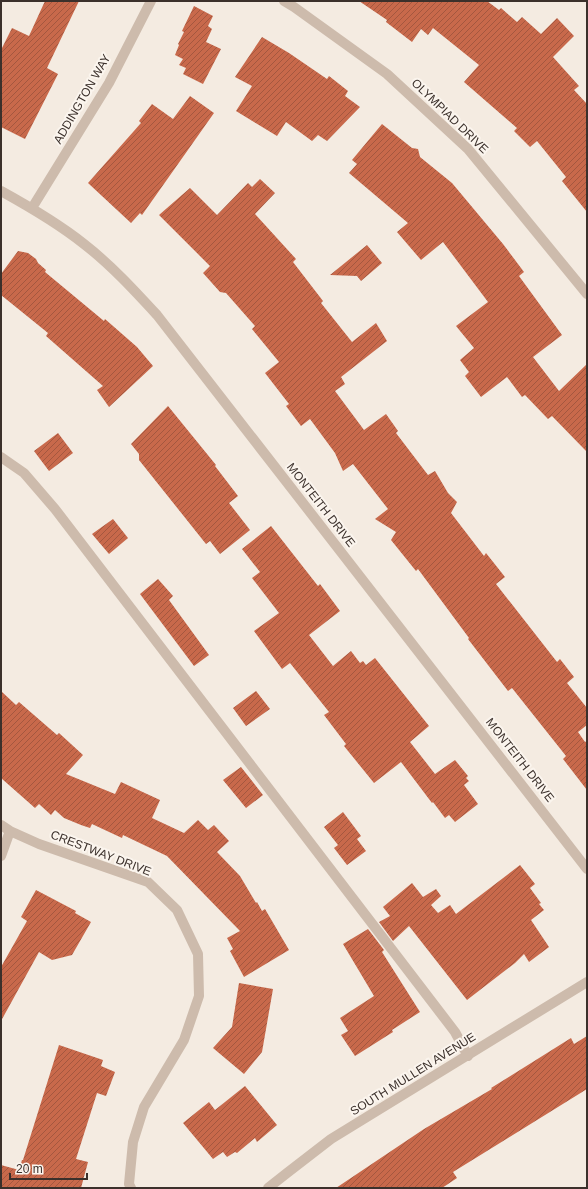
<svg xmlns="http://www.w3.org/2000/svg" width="588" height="1189" font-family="Arial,sans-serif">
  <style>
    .building { fill: url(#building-hatch) }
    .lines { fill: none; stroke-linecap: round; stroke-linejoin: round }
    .lane { stroke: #cdbbac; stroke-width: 10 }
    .street { stroke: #cdbbac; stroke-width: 10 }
    .labels { text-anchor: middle; stroke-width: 4; stroke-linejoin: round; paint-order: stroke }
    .street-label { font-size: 12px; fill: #3b302b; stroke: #fbf5ee }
  </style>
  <defs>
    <pattern id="building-hatch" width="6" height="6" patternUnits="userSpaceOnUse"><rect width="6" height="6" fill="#c8694b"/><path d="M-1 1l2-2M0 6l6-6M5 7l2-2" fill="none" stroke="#a4573f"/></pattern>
  </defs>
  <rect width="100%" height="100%" fill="#f4ebe1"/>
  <path class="building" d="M45,1H79L47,68L58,74L25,139L1,127V50L12,28L29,36Z
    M359,1H487L499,10L501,8L517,22L522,17L541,34L557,18L574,36L553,57L579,86L574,90L587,104V212L562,181L566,177L537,141L530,147L514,131L517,128L464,82L479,65L433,28L428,35L421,29L412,42L386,22L387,20Z
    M194,6L213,16L208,26L212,29L206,42L221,49L203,84L183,74L186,68L179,65L183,59L175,55L179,45L178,44L184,32L182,31Z
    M262,37L289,53L327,79L329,76L348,91L345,96L360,107L327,141L318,135L312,141L286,122L277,136L236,111L252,86L235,77Z
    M190,96L214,113L142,215L140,213L131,223L88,183L141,123L139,121L152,104L173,119Z
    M382,124L412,148L418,149L420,157L452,183L503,244L524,272L519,276L562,335L533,357L559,391L587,364V452L552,416L548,419L525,395L522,397L507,377L481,397L465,376L469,372L460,360L474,348L456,326L488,302L443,242L421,260L397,232L408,223L349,173L357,164L352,160Z
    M260,179L275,193L255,214L296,259L293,262L323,301L321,303L352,342L376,323L387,341L341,377L345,384L335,391L364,430L386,414L398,431L396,433L428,475L435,471L448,493L457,502L451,513L484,556L486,553L505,577L496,584L557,662L560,659L574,677L567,683L587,708V725L578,732L585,742L587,741V790L563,759L566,756L512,688L508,691L468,639L469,638L418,569L416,571L391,540L396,532L375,519L388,509L353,464L343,471L335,453L310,419L301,426L286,406L289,404L265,373L279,362L252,329L255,326L226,293L220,292L203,273L210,266L159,215L190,188L217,215L248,183L252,187Z
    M367,245L382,263L361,281L357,276L330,275Z
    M18,251L28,253L36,259L38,263L46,270L45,272L104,321L105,319L137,347L153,366L109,407L97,390L103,386L46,336L48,333L1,295V274Z
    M168,406L216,465L215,466L238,496L229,503L250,530L220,554L210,541L206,544L139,460V454L131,444Z
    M58,433L73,453L49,471L34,451Z
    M113,519L128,538L109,554L92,534Z
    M271,526L318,586L320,584L340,611L309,635L333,666L351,651L360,663L363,661L366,665L375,658L429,726L410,742L435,774L455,760L468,776L466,778L469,781L464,785L478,804L455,822L449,815L445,818L433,802L432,803L401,762L374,783L344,746L346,744L324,715L329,712L290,663L282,669L254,631L279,613L252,578L260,572L242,549Z
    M158,579L173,596L169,600L209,655L194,666L140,594Z
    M1,691L16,705L19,702L57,735L59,733L83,755L66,774L115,794L121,782L160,800L152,818L184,833L198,820L208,830L214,825L229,841L217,852L240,876L256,903L257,902L262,911L265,909L289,950L244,977L230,951L233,949L227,938L240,931L167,856L123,835L122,838L92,824L90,828L81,825L64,818L55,810L51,815L39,804L35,808L1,778Z
    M256,691L270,709L246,726L233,708Z
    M241,767L263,795L246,808L223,780Z
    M343,812L361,836L357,839L366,851L347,865L334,848L338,845L324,827Z
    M520,865L535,884L530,888L541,903L539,904L544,910L531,920L549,947L529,962L524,954L515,963L467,1000L409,926L393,941L379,922L390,916L383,907L412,883L423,897L436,889L441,896L431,905L438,913L450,905L456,914Z
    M36,890L76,911L75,913L91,922L72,955L52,960L39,952L1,1021V967L27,921L21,917Z
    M368,929L384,950L382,952L420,1012L392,1030L393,1032L355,1056L341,1035L348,1031L340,1018L374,996L343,944Z
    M239,983L273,989L262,1052L244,1074L213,1048L232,1027Z
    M587,1036V1089L453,1172L457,1178L442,1188H336L424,1129L492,1089L491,1088L571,1038L574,1044Z
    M59,1045L103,1060L101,1066L115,1072L106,1096L97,1093L76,1159L88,1162L81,1188H1V1165L19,1170L22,1160H23Z
    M245,1086L277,1125L257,1142L255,1138L237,1153L235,1152L227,1157L223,1152L213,1159L183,1123L209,1102L215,1110Z"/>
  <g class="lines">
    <path class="lane" d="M1,457L24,473L55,509L455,1032L468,1056"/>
    <path class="street" d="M284,1L294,7L387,74L468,149L587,294
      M1,191C30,207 59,224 84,244C111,265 134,290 157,315L587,869
      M32,208L109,83L151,1
      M1,825L10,831L39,844L148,882L177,910L198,954L199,996L184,1040L144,1107L133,1142L129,1184L131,1188
      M1,856L10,831
      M268,1188L287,1173L331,1139L587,982"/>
  </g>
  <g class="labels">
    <g class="street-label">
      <text transform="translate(82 99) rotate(-60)" y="4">ADDINGTON WAY</text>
      <text transform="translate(450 116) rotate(44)" y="4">OLYMPIAD DRIVE</text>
      <text transform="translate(321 505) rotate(52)" y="4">MONTEITH DRIVE</text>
      <text transform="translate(520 760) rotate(52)" y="4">MONTEITH DRIVE</text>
      <text transform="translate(101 853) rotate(21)" y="4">CRESTWAY DRIVE</text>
      <text transform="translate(413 1074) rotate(-32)" y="4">SOUTH MULLEN AVENUE</text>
    </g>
  </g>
  <rect width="588" height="1189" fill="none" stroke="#3b302b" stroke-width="4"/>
  <path d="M10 1173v6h77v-6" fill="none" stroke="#3b302b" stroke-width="2"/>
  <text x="16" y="1173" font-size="12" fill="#3b302b" stroke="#fbf5ee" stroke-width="3" paint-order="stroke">20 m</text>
</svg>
